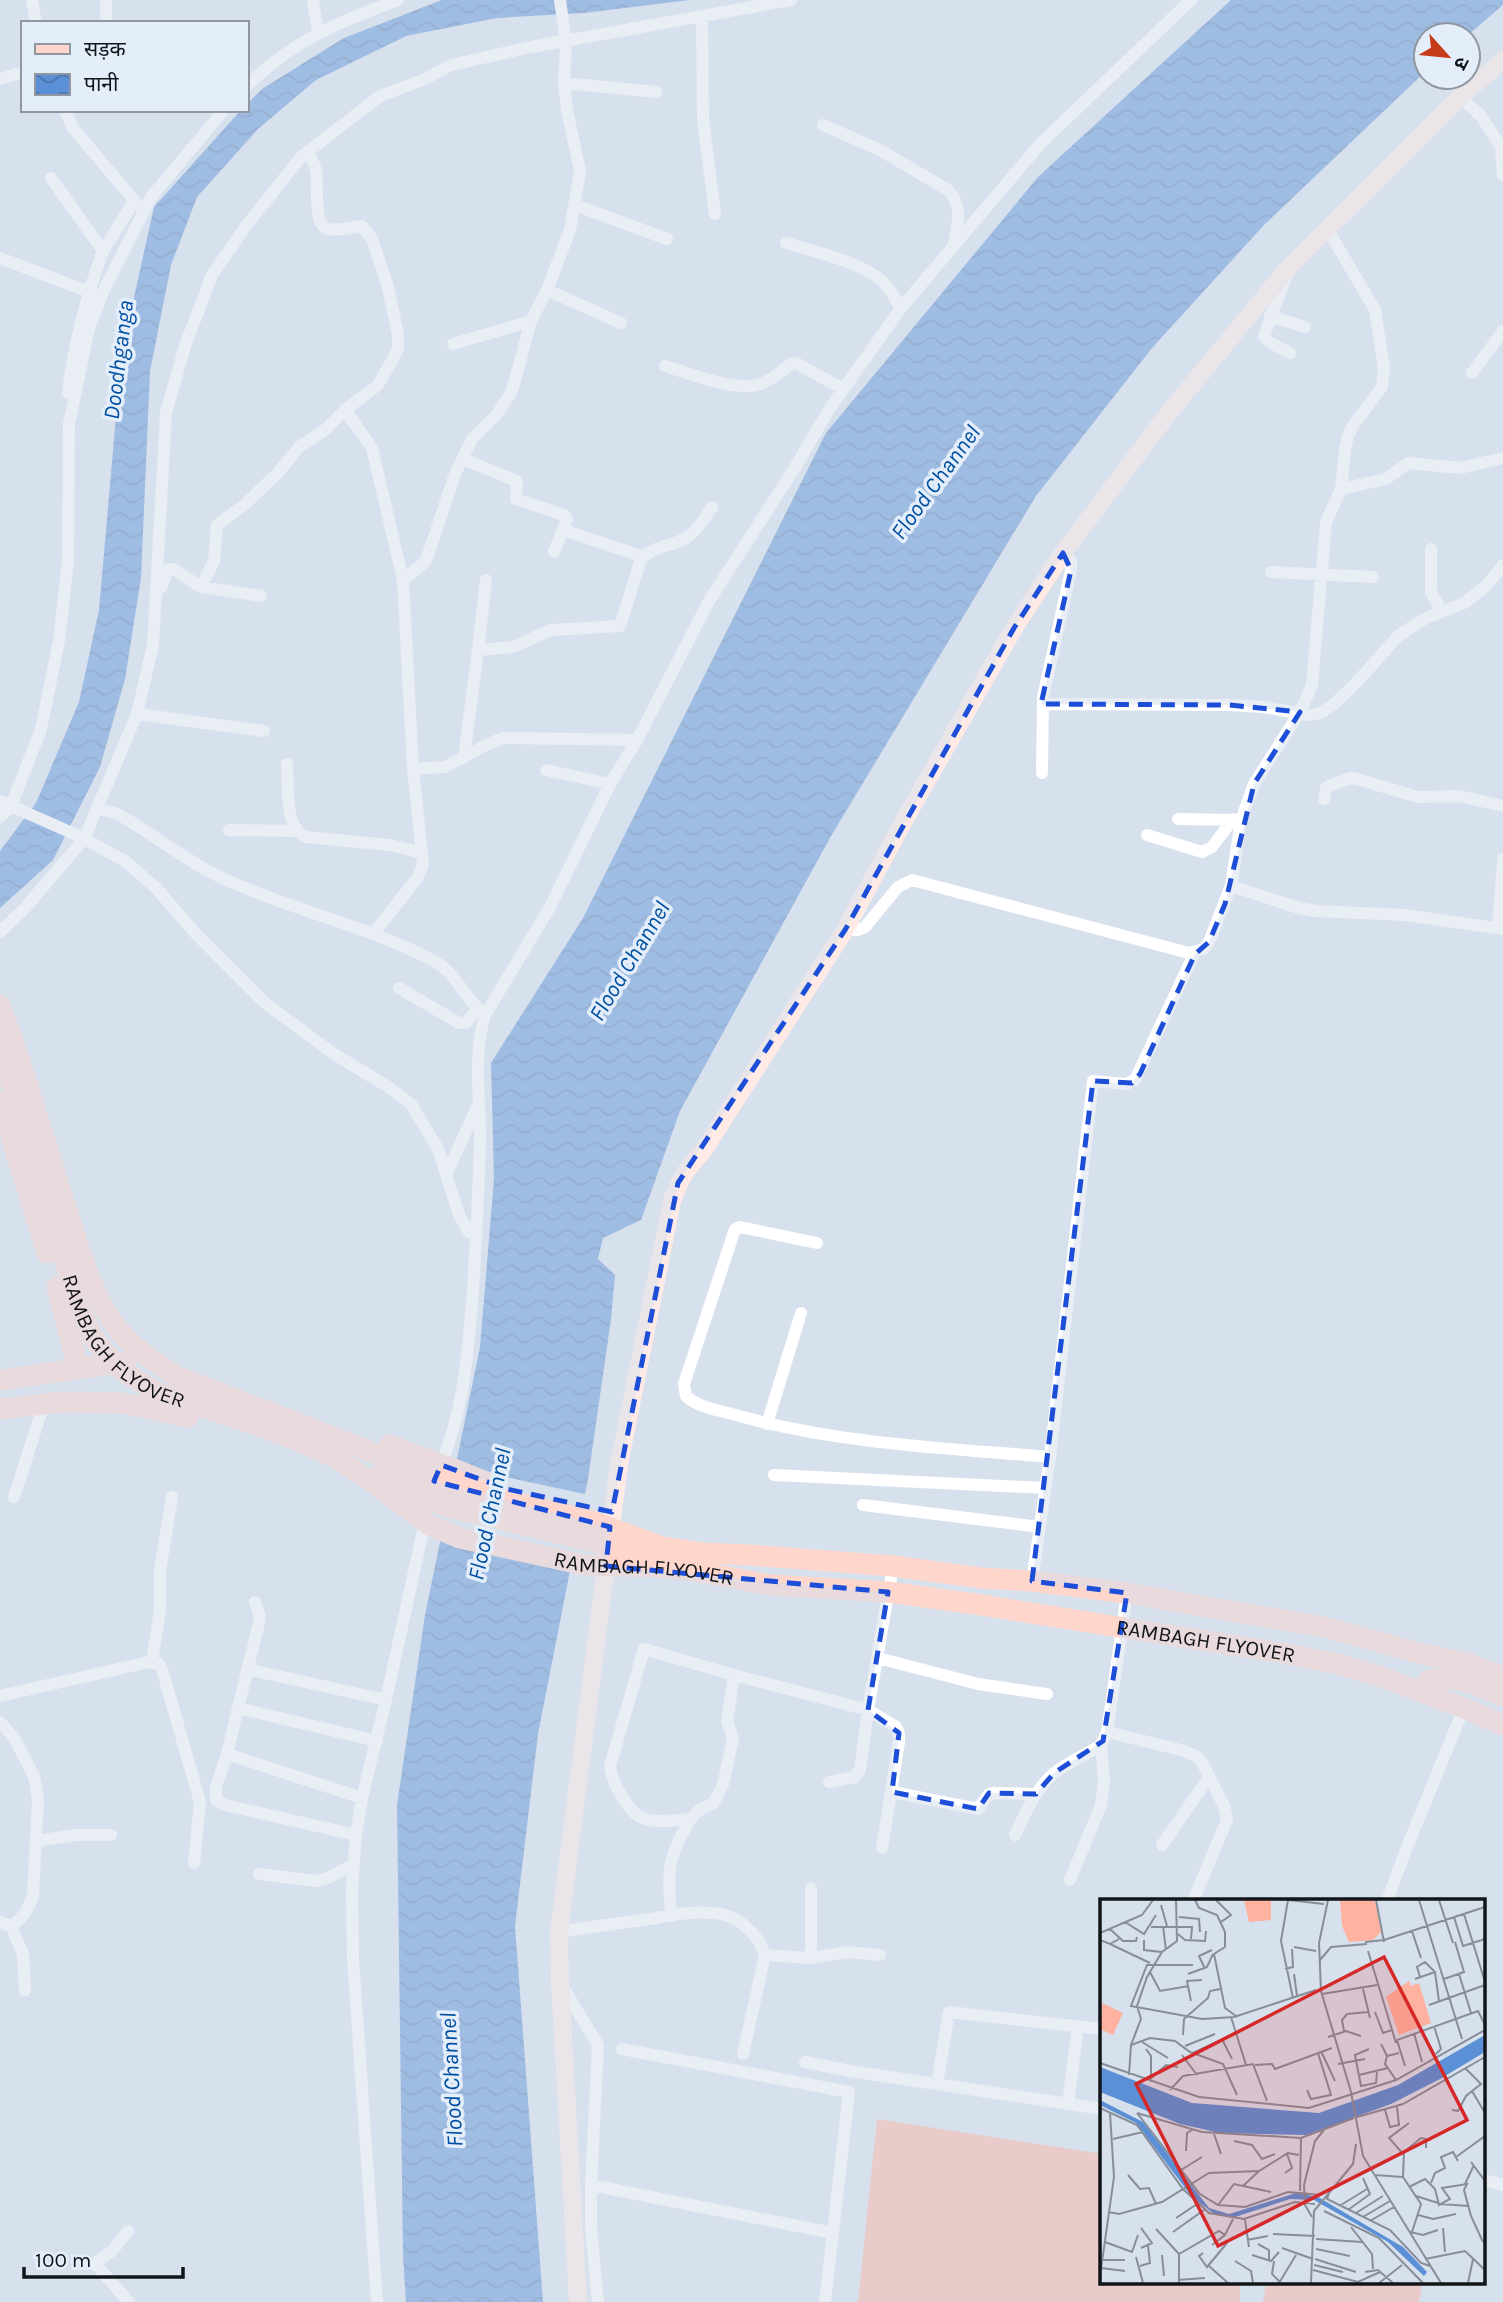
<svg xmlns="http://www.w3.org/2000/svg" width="1503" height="2302" font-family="Karla,'Noto Sans Devanagari',sans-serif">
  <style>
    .garden { fill: #feb29f }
    .water { fill: url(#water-waves) }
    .pier { fill: #d7e0ed }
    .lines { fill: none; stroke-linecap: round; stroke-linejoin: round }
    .minor { stroke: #fff; stroke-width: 12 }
    .secondary { stroke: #ffeae5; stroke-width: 18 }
    .primary { stroke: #fed6cb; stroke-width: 21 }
    .marked { fill: none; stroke: #1d4ed8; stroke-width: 5; stroke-dasharray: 14 9; stroke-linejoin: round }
    .labels { text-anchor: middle; stroke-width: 7; stroke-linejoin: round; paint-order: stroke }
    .street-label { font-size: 21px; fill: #111418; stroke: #e4eefb }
    .water-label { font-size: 23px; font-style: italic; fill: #0050a2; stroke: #e4eefb }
    .inset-road { fill: none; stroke: #888e98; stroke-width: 2 }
    .view { fill: #d62828; fill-opacity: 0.15; stroke: #d62828; stroke-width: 3.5 }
    .inset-edge { fill: none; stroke: #111418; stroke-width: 3.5 }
  </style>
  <defs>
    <pattern id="water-waves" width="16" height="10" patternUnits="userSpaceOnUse" patternTransform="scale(1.75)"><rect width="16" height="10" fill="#5b90d6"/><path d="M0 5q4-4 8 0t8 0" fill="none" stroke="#4a74ad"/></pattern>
  </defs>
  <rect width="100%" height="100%" fill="#d7e0ed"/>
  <path class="garden" d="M877,2119L1102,2154V2283H1240V2302H858Z
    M1266,2283H1422L1419,2302H1263Z"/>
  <path class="water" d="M442,0H690L584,13L497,18L406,36L316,80L258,129L197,197L171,265L150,371L141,578L125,679L100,767L53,860L0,908V851L36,803L79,702L99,610L117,405L131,311L154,207L241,110H247V104L262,89L344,38Z
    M1231,0H1503V5L1468,35H1426V71L1264,225L1152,348L1036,496L831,836L680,1111L641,1220L603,1238L598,1259L615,1275L611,1319L588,1479L538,1734L515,1926L543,2302H406L403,2256L397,1805L425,1615L480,1347L494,1179L491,1063L583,918L826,433L1038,177Z"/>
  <path class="pier" d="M453,1457L492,1474L589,1495L575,1565L438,1533Z"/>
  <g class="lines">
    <path class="minor" d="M32,0L36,23
      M106,0V23
      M313,0L318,32
      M702,16L703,119L715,214
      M0,79L23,72
      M564,83L656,92
      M247,86C292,41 340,21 398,0
      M1460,97L1481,116L1501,147L1503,175
      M65,110L73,128L143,211
      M823,125L880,150L948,190C964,207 957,224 954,244
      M51,178L103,251C86,297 74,344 68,393
      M575,205L667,239
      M786,243C815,252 859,261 882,281C890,288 895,299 901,308
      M103,251L134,201
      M0,258L95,294
      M1286,277L1264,336L1269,342L1290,353
      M547,290L621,323
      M1270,316L1305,327
      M453,344L531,321
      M665,366C691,374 739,394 763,383C773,379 782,370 791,364L796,363L843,389
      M1472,373L1503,331
      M345,410L372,448L403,580
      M463,459L517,481L516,499L564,515L567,519L554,552
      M1341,489L1386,479L1408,463L1460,468L1503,458
      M563,530L644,557
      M1431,549V592L1442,612
      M1271,572L1373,577
      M201,587L214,561L217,525L244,505L277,474L299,447L326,429L345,410L378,385L394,357L398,348V335L388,287L372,239L362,226C352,227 338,231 328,229C312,225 319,185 316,171C315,164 310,157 308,151
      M161,588L168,569H173L201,587L261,596
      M478,650L486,580
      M1043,704L1229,705L1263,707L1310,715L1321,713L1334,704L1356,683L1398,636L1424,619L1464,603L1485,587L1503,565
      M137,714L264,731
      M464,758L478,650L513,647L551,630L620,626L641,559C654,545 671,547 686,538C698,530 705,518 712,507
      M287,764C289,785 283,827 306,837L390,845L422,853
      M413,769L445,767L488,744L503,738L637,740
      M546,770L610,784
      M1042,773L1043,697L1071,570V561L1063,553
      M1324,799L1326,788L1329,786L1351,778L1357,779L1418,797L1459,796L1503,806
      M0,801L81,837L125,861L157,889L197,935L265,1003L334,1054L387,1086L411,1104L438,1149L459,1215L469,1232L477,1236
      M98,809L116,813L128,820C157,837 184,859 214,874C285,909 364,924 434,961C456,972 465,1000 485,1015
      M0,817L11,806L41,729L59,641L68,561L69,424L89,328L103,292L151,197L224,110
      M1178,819L1237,820
      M229,830L296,831
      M1147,835L1202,852L1212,847L1233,819
      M1231,886L1299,908L1316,911L1405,915L1503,929
      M1498,928L1503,859
      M845,930H858L865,927L898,887L912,880L1189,953L1204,949L1209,942L1231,886L1241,820L1254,784L1300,712L1312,685L1326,522L1341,489L1345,450L1348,436L1352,427L1382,387L1384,368L1375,310L1328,230
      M0,932L25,908L84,839L137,714L153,645L166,413L185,346L212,275L246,226L301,157L380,96L423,80L451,65L531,47L791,0
      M373,934L418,877L423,864L413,769L403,580L426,561L455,474L472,439L498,413L512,391L531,321L547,290L570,230L580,171L567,110L564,83L566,42L560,0
      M399,988L459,1023H466L477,1009
      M446,1175L477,1107
      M817,1243L740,1227L735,1229L684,1384L686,1396C699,1408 719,1410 736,1415C838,1444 945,1448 1050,1457
      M767,1424L801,1313
      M439,1469C464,1412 468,1352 473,1291C476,1240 479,1188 480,1137C480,1096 473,1054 485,1015L550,907L610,784L637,740L709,601L794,469L830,408L901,308L1040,144L1191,0
      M774,1475L1045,1488
      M14,1497L44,1404
      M863,1505L1040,1527
      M1032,1581L1050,1457L1093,1081L1126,1084L1135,1080L1195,952
      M878,1658L978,1684L1047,1694
      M152,1662L160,1610V1570L172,1497
      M247,1669L386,1700
      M0,1696L149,1662L159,1664L162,1669L200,1802L194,1863
      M238,1708L259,1623L260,1616L255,1602
      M0,1722L14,1738L34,1776L38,1799L33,1896C28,1909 23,1919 11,1926L0,1922
      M1107,1732L1185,1751L1197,1757L1202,1762L1224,1806L1227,1820L1193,1901
      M227,1754L362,1798
      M829,1782L855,1777L860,1770L868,1710L893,1566
      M892,1792L978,1809L989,1794L993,1793L1036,1794
      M690,1819C677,1820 658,1823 645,1819C628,1814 612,1782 610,1766L644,1649L734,1675L868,1710L896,1727L899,1733V1742L882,1848
      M356,1835L225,1805L216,1800V1787L227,1754L238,1708L377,1741
      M1015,1835C1025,1814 1035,1790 1053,1774C1067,1763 1085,1755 1101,1745L1107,1732L1127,1593
      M36,1841L76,1835H111
      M1162,1845L1209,1777
      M259,1874L316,1881L328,1878L354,1864
      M1070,1880L1101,1805L1104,1780L1101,1745
      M811,1888V1958
      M1387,1901L1407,1847L1464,1708
      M671,1916C669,1879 665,1862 685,1829C692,1816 698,1808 713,1804L723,1785L733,1738L727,1721L734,1675
      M11,1926L23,1954L25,1990
      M559,1932C590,1927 620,1923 650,1919C674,1915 700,1909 725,1915C743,1920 760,1938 765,1955
      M561,1984L598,2045L591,2185V2228L598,2302
      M622,2049L849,2092L825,2302
      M743,2054L765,1955L811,1958L847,1952L880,1955
      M805,2062L850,2071L1102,2109
      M937,2084L949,2012L1102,2029
      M1068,2104L1078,2026
      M1484,2180L1503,2185
      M591,2185L833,2233
      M128,2231L112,2251L98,2261L96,2265L129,2302
      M377,2302L353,1960L352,1889L356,1835L362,1798L386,1700L426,1517"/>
    <path class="secondary" d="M578,2302L560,1982L559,1932L619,1464L672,1201C680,1178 687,1168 703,1151L845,930L906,817L1014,628L1063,553L1167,415L1289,267L1460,97L1503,60"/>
    <g class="primary">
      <path d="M0,1005C25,1071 44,1140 66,1207C80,1251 93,1303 125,1337C140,1353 158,1364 176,1376L392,1460L449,1487L592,1521L662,1547L702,1553L749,1555L893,1566L981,1578L1032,1581L1127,1593L1329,1628L1418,1653L1470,1664L1503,1677"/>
      <path id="s1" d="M0,1052L18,1102L78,1305L92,1336L114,1363L124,1372L154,1391L282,1434L332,1456L368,1479L429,1525L460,1538L585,1565L657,1567L695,1571L770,1585L888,1592L975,1604L1282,1653L1334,1663L1382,1677L1464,1708L1503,1725"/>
      <path d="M0,1101L47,1253"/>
      <path d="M57,1287L78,1368"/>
      <path d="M0,1380L126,1362"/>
      <path d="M0,1409L62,1402L123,1403L188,1417"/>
      <path d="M390,1445L497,1486"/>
      <path d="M379,1475L429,1500L445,1506L653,1556"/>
      <path d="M1428,1680C1458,1675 1476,1685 1503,1696"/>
    </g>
  </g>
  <path d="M0 0H1503V2302H0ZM1063,553L1071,570L1041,704L1229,705L1300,712L1254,784L1225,904L1209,942L1195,954L1140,1074L1132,1083L1093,1081L1032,1581L1127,1593L1103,1741L1054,1773L1036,1794L989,1793L978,1809L892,1792L899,1733L868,1710L888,1592L606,1566L610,1527L434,1481L441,1465L507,1489L612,1512L678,1183L845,930L1014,628Z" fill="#d7e0ed" fill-opacity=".55" fill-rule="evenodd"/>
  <path class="marked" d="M1063,553L1071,570L1041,704L1229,705L1300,712L1254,784L1225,904L1209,942L1195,954L1140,1074L1132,1083L1093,1081L1032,1581L1127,1593L1103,1741L1054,1773L1036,1794L989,1793L978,1809L892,1792L899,1733L868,1710L888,1592L606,1566L610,1527L434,1481L441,1465L507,1489L612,1512L678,1183L845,930L1014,628Z"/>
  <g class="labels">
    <g class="street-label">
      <text dy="7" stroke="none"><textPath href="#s1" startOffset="324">RAMBAGH FLYOVER</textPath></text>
      <text dy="7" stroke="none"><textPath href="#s1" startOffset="912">RAMBAGH FLYOVER</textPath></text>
      <text dy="7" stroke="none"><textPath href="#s1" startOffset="1479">RAMBAGH FLYOVER</textPath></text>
    </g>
    <g class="water-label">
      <text transform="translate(118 360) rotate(-83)" y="8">Doodhganga</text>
      <text transform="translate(935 482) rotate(-54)" y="8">Flood Channel</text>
      <text transform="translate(629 961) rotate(-59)" y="8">Flood Channel</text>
      <text transform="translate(489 1514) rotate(-78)" y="8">Flood Channel</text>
      <text transform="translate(451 2080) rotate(-93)" y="8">Flood Channel</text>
    </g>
  </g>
  <g transform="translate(1100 1899)">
    <rect width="385" height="385" fill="#d7e0ed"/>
    <path d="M144,1H171V21L149,23ZM240,1H275L281,33L273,41L249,43L242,27ZM309,82L311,87L319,84L331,124L299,136L286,98ZM2,104L23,114L13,136L0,130Z" fill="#feb29f"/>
    <path d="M385,136V153L340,180L291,205L206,236L120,234L80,225L0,193V168L92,204L219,214L298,186ZM0,201L43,223L109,309L129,315L196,294L218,298L303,348L327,373L324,377L288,343L214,301L190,300L132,319L113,314L92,298L36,224L0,206Z" fill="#5b90d6"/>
    <path class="inset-road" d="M95,1L99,9L117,16L125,33V48L114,55L125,109L136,117M116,1L131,16L121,23M188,1L181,42L193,99M188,1L224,5M228,1L219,44L221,92L251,193L263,257L341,384M276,1L284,43M319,1L362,140M339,1L353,44M61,6L67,27M364,15L385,83M79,18L99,20L100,33M354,18L363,47L385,40M25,23L44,35L56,16M63,27L66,51M51,28H92L91,40M10,30L23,42H36L37,38M312,32L321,59M0,34L42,16L53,1M78,35L85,41L105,42L106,32M0,41L10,45L19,40M44,41V51L62,53M265,43L284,41L385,8M10,45L50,64M194,48L216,52M268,52L296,144M220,61L231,48L267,45M93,66H47L31,107L102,120L134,118L216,91M105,70L99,57L112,51M185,70L193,68L192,50M50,73L60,92L89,87M88,75L107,68L113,55M194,75L197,97M359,75L371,114M320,78L317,68L325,63L335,73L339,102M315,80L335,73M344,80L364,73L355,43M263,90L270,119M222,95L277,86M91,102L87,82L102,81M329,106L385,86M275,113L283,134L292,131M131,118L146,166M334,127L341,150L336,155M244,132L242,121L247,115L268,113M314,134L322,163M83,136L84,120L108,99L110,92L120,90M228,138L246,132L261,137M122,140L132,160M42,143L68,159M281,145L287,157L299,154M31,146L41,120L37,107L47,78L62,53L77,42L76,1M85,147L115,135M46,150L51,157V177M269,150L255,156L261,187L276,184L277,173M221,152L235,182M93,154L136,134M82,156L97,176M287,157L285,165L296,181M0,164L99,198L209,209L296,181L385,131M238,165L265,160M155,166L172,165L175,170L232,149M305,167L297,141L378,112L385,126M29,176L31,146L50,139L75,142L90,153L123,165L137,196M259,176L288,169M49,181L66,166L78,168M70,191L83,177L153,165L167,202M207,191L211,200L231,196L218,154M372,192L385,214M0,209L37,226L83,290L109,314L144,320L195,303L215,305M285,211L290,228L299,226L297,208M352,211L358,212L366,197L381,185L365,169M37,214L100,295L118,306L145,308L188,293L221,296M37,214L102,233L201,239L254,219M257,218L303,205L385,158M114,235L121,255M13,240L43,233M134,242L152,246L162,260L175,255M86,252L87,234L92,231M304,256L289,239L309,224M356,258L385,237M371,263L385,282M81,271L102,258M185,274L192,269L187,255M28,276L40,290L49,289L56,305M275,276L303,278M331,284L335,274L345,269L341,258L353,253L358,262M365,285L374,266M143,287L159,272M309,288L325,280L335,290L339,306L350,300L342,289L367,285L364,291L371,317L383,343M200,292L201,239M229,294L227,300L290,331L321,364L330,367M316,297L338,304M340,305L369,307M118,306L134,285L171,293M241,306L267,290M248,311L270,295L263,279M224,312L279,339L323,384M8,313L19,315L62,303L109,274L159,272L188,254L199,256M256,314L283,297M318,316L333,320L356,315M212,318L205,306L204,286L215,242L224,231M263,318L290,302M76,319L97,305M145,321L149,348M270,322L294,308M251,328L272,355L273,370M41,329L52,344L41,349M343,329L345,353M56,330L79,355M73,333L104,311M310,333L323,336L338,331M312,333L321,305L303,278L304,253L321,239L326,240V249M173,335L215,337M216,340L262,343M147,341L168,337M5,343L32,353L38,336M158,345L169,351V362M112,346L125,336L133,320M182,349L213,360M216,350L250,357M103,354L99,357L107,368L127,344M62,356L64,377M152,356L171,362L179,353M36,358L43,384M215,360L256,373M325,360L365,352L385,371M2,361H25M135,362L151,372L153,384M174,362L172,375L180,383M214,366L243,373M40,367L50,364L48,347M109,367L128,384M1,369L25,372M213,371L258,383L280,373M265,373L278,371L293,384M0,377L14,278L10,214M78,381L105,379M79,384V355L119,332L125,336M179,384L196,356M211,384L214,312L253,265L256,245M279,384L302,366M368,384L373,360"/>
    <path class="view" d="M284,58L367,221L118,347L36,185Z"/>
    <rect width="385" height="385" class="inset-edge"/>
  </g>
  <rect x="21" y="21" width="228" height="91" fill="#e4eefb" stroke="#9097a0" stroke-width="2"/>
  <rect x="35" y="44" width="35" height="10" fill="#fed6cb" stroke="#9097a0" stroke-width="2"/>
  <text x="84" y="56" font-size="21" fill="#111418">सड़क</text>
  <rect x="35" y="74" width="35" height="21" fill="url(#water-waves)" stroke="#9097a0" stroke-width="2"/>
  <text x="84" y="91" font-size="21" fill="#111418">पानी</text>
  <g transform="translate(1447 56) rotate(117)"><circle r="33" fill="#e4eefb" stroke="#9097a0" stroke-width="2"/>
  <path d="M0-5L12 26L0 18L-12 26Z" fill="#c63c1b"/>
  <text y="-10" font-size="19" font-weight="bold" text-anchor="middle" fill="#111418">उ</text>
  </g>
  <path d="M24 2267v10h159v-10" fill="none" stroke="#111418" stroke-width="3.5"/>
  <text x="35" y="2267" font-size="21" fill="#111418" stroke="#e4eefb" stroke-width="5" paint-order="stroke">100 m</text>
</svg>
